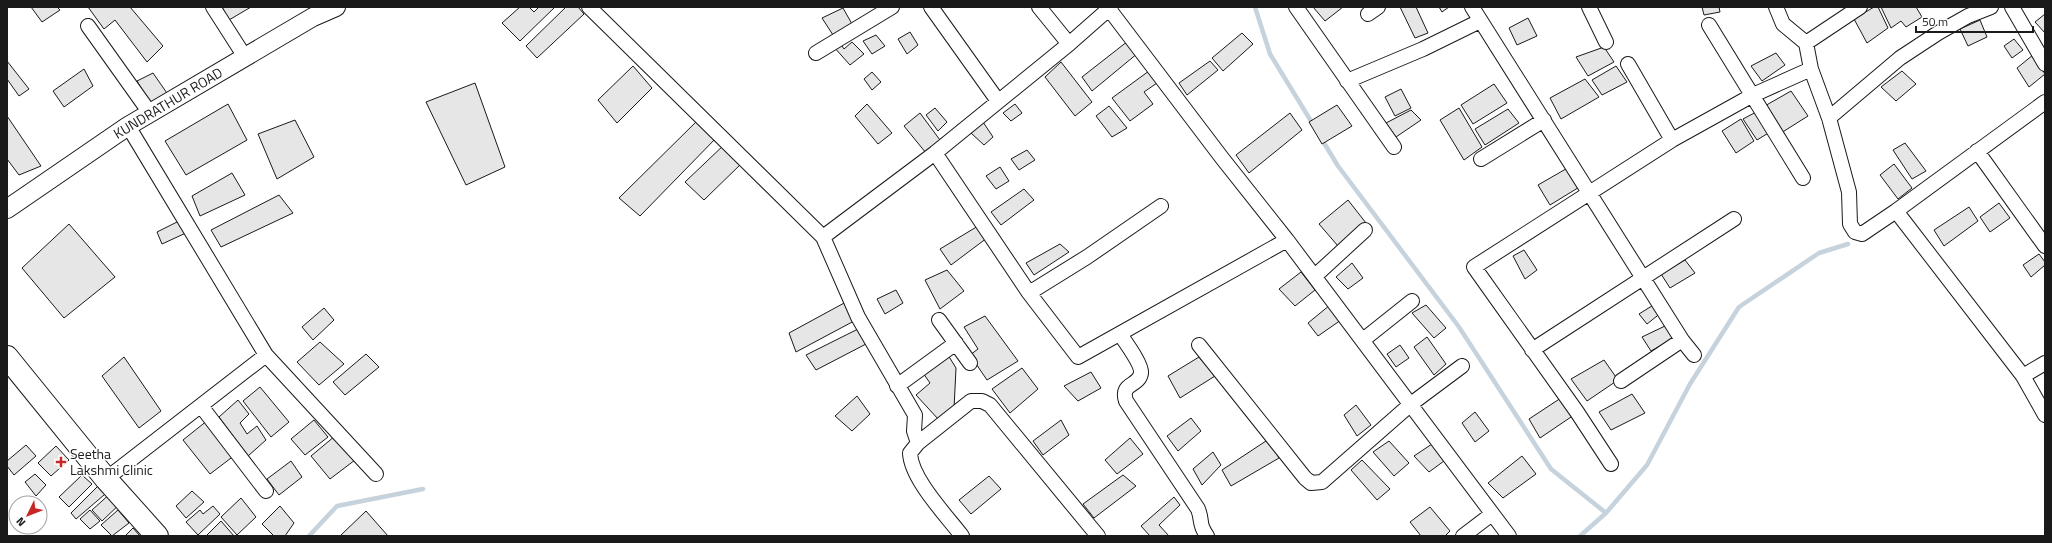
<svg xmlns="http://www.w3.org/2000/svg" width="2052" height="543" font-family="'Titillium Web',sans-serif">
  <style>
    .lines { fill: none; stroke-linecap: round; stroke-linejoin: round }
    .stream { stroke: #c6d2dc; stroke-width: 4.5 }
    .building { fill: #e6e6e6; stroke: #1a1a1a }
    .minor-casing { stroke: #1a1a1a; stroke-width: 16 }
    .tertiary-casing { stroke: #1a1a1a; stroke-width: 20 }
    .primary-casing { stroke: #1a1a1a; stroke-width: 24 }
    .minor { stroke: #fff; stroke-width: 14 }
    .tertiary { stroke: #fff; stroke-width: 18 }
    .primary { stroke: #fff; stroke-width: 22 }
    .poi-dot { fill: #c62828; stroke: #fff; stroke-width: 1.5 }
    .labels { text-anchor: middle; stroke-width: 3; stroke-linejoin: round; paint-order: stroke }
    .street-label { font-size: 14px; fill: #1a1a1a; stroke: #fff }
    .poi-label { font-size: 14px; fill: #1a1a1a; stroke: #fff; text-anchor: start }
  </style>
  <rect width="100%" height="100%" fill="#fff"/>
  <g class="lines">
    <path class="stream" d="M1255,7L1270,54L1314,126
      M1321,138L1338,166L1459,327L1551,469L1606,513L1580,536
      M1606,513L1647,465L1690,384L1739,307L1819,253L1848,244
      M309,536L337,506L423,489"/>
  </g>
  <path class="building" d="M31,7H57L60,10L42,22Z
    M88,7H130L163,46L147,62L115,20L104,29Z
    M222,7H251L229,20Z
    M520,7H529L534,12L539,7H555L520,41L502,23Z
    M566,7H578L584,14L537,58L526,46Z
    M1313,7H1343L1325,21Z
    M1400,7H1416L1428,33L1415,38Z
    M1439,7H1449L1442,12Z
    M1702,7H1719L1720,12L1704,15Z
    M1874,7H1878L1888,28L1867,43L1854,19Z
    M1881,7H1916L1922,17L1906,27L1901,21L1891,28Z
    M843,8L852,24L833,35L822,18Z
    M2045,14V33L2035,22Z
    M1528,18L1537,36L1517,45L1509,28Z
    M1980,20L1987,37L1968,46L1960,29Z
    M910,32L918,45L907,54L898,39Z
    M1242,33L1253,44L1223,71L1212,58Z
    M876,35L885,46L872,54L863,41Z
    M2014,39L2023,50L2012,58L2004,46Z
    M838,40L844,49L852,42L864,54L850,65L833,46Z
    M1128,41L1138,53L1092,91L1082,77Z
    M1604,47L1614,62L1588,76L1576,57Z
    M1776,53L1785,65L1762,81L1751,66Z
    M2033,55L2045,74L2029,87L2017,68Z
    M7,61L29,89L19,96L7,79Z
    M1210,61L1218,70L1187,95L1179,83Z
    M1061,62L1092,102L1075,116L1045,77Z
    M633,66L652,88L617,123L598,100Z
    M1616,66L1627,82L1602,95L1592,80Z
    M84,69L93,86L64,107L53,91Z
    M1149,71L1157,83L1144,92L1153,104L1130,121L1112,98Z
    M1902,71L1916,84L1896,101L1881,87Z
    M872,72L881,82L872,90L864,79Z
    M153,73L169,96L152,106L137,81Z
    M1585,79L1599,97L1561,119L1550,98Z
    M475,83L505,167L466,185L426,102Z
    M1494,84L1507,103L1473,124L1461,105Z
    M1401,89L1411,108L1395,116L1385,97Z
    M1791,91L1808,116L1781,133L1763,107Z
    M228,104L247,140L186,175L165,141Z
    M867,104L892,133L878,144L855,116Z
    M1015,104L1022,113L1011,121L1003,113Z
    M1337,105L1352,126L1322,144L1309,122Z
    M1109,106L1127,128L1112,137L1096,116Z
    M935,108L947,122L938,131L926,115Z
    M1459,108L1482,147L1464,160L1440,120Z
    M1508,109L1519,123L1485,145L1475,129Z
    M1411,110L1421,120L1396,137L1386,123Z
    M1758,111L1770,132L1757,140L1743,119Z
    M920,113L940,140L926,153L904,126Z
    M1290,113L1302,130L1249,173L1236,155Z
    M7,116L41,166L19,175L7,159Z
    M699,119L718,136L640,216L619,198Z
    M1741,119L1754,141L1736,153L1722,131Z
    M295,120L314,157L277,179L258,134Z
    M983,122L993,137L984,145L971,133Z
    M726,143L743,162L704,200L685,182Z
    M1905,143L1926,171L1912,179L1893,150Z
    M1027,150L1035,160L1019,170L1011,159Z
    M1894,164L1912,188L1898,199L1880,175Z
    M1571,166L1581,186L1550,205L1538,185Z
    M1000,167L1009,181L996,189L986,176Z
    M232,173L245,195L200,216L192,196Z
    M1024,189L1034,200L1001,225L991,212Z
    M279,195L293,213L221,247L211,230Z
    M1348,200L1366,223L1338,246L1319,224Z
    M1999,203L2010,218L1990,232L1980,217Z
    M1969,207L1978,221L1944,246L1934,230Z
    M179,221L188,232L162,244L157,232Z
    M69,224L115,277L64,318L22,268Z
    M978,226L987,238L951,265L940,249Z
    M1060,244L1069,252L1034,275L1026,263Z
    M1524,250L1537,270L1525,279L1513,256Z
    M2039,254L2045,262V265L2031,277L2023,265Z
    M1685,260L1695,273L1670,288L1661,274Z
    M1352,263L1363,278L1348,289L1336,277Z
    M947,270L964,291L940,309L925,280Z
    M1301,272L1315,290L1295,306L1279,289Z
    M896,290L903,303L885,314L877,299Z
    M846,302L854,321L796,352L789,333Z
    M1655,304L1662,312L1647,324L1639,314Z
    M1330,305L1341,320L1318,336L1308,323Z
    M1426,305L1446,328L1434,338L1412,313Z
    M324,308L334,320L313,340L302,327Z
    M985,316L1018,361L987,380L970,355L978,349L964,327Z
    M1665,326L1674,338L1651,351L1642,337Z
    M858,329L866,344L816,370L806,355Z
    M1427,337L1446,364L1434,375L1414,347Z
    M320,342L344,364L319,385L297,362Z
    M1400,345L1409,358L1396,367L1387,354Z
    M366,354L379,367L345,395L333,382Z
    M948,355L956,368L954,409L939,420L916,395L930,383L923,373Z
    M124,357L161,411L139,428L102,376Z
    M1199,357L1215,376L1180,398L1168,376Z
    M1604,360L1618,380L1587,401L1571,379Z
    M1022,368L1038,389L1010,413L992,389Z
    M1091,372L1101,388L1078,401L1064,386Z
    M260,387L289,422L271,437L243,401Z
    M1632,394L1645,413L1611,430L1599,412Z
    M857,396L870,414L852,431L835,416Z
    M1564,396L1574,415L1540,438L1529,419Z
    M238,400L249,414L240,423L247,434L257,426L266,440L248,456L219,417Z
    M1356,405L1371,425L1357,436L1344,415Z
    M1475,412L1489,431L1475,442L1462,423Z
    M1191,418L1201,431L1178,451L1167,436Z
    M208,420L235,455L210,474L183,440Z
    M314,420L328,437L305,455L291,439Z
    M1061,420L1069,435L1043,455L1033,441Z
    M335,436L355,460L330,479L311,456Z
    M1130,438L1143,454L1117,474L1105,460Z
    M1269,439L1279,458L1231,486L1222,470Z
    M1389,441L1409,463L1394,476L1373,452Z
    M1432,444L1444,461L1429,472L1414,456Z
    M26,445L36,456L14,475L7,466V461Z
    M56,446L69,460L51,476L38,463Z
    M1213,452L1221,465L1202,485L1193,469Z
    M1522,456L1536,474L1503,498L1488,483Z
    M1362,460L1390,489L1377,500L1351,470Z
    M291,461L302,477L279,495L267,479Z
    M35,474L46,485L36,496L25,482Z
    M82,475L92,484L69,507L59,497Z
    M1123,475L1136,486L1094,518L1083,504Z
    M989,476L1001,489L971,514L959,500Z
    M103,481L111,489L76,519L71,513Z
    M192,491L204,502L186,518L176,506Z
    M112,492L122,502L102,521L92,510Z
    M1174,497L1180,505L1159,525L1169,536H1150L1141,526Z
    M241,498L256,517L237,535L221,517Z
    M213,506L220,514L198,535L186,522L200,510L203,514Z
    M280,506L294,523L285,536H274L262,524Z
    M1430,507L1450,531L1445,536H1421L1410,522Z
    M90,510L100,521L90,529L80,519Z
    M118,510L129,523L112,536L101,525Z
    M366,511L388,536H340Z
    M221,521L234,536H206Z
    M133,528L140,536H125Z"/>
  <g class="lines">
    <defs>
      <path id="minor" d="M213,7L245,57
        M589,7L823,237L858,317L915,415L914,431L918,443L910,453C911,479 946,515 962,536
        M931,7L998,101
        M1039,7L1069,44
        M1296,7L1394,147
        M1472,7L1682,340L1694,355
        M1589,7L1606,42
        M1776,7L1783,24L1806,43L1811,69L1829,118L1849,192L1850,224L1855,232L1862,234L1896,211
        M2012,7L2045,64
        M1109,9L1222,158L1287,240L1509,536
        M1368,14L1378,7
        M1709,25L1803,178
        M88,26L150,113
        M1806,43L1860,7
        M816,53L892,7
        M1628,64L1672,140
        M1347,81L1423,49L1480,21
        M2045,102L1896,211L2023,376L2045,415
        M1829,118L1900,58L1938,33L1968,16L1991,7
        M128,126L266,355L376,474
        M1977,151L2045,246
        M935,153L1029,293L1078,357L1287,240
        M1481,159L1544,120
        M823,237L935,153L1069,44L1111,7
        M1315,276L1365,230
        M1029,293L1087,257L1161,206
        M939,320L970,363
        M1120,334C1125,342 1142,364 1141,373C1139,387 1120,382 1126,401L1198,509C1203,522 1198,523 1207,536
        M1363,340L1412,301
        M1199,345L1305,478L1311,483L1322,482L1411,404L1462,366
        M1532,350L1734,219
        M2023,376L2045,363
        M1621,381L1682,340
        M897,386L956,343
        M201,406L266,491
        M918,443L971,401H982L990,405L1098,536
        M1611,464L1577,412L1474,267L1672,140L1753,95L1811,69
        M106,479L266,355
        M1463,536L1492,514"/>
      <path id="tertiary" d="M7,209L128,126L313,17L336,7"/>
      <path id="primary" d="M7,357L106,479L157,536"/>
    </defs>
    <use href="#minor" class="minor-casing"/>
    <use href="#tertiary" class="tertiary-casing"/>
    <use href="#primary" class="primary-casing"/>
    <use href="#minor" class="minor"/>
    <use href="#tertiary" class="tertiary"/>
    <use href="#primary" class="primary"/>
  </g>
  <path class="poi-dot" d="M59 456h4v4h4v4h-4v4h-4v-4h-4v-4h4z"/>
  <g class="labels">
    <g class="street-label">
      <text transform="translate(168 103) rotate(-31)" y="5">KUNDRATHUR ROAD</text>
    </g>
    <g class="poi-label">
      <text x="70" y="459">Seetha<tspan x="70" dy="16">Lakshmi Clinic</tspan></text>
    </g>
  </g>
  <rect width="2052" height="543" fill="none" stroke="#1a1a1a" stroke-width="16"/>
  <g transform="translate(28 515) rotate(227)"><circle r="19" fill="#ffffff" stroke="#a3a3a3"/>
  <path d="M0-3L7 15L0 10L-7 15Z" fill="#c62828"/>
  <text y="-6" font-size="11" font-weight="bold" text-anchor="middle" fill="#1a1a1a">N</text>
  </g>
  <path d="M1916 26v6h117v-6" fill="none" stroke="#1a1a1a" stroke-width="2"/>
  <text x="1922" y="26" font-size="12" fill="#1a1a1a" stroke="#ffffff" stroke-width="3" paint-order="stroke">50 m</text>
</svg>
